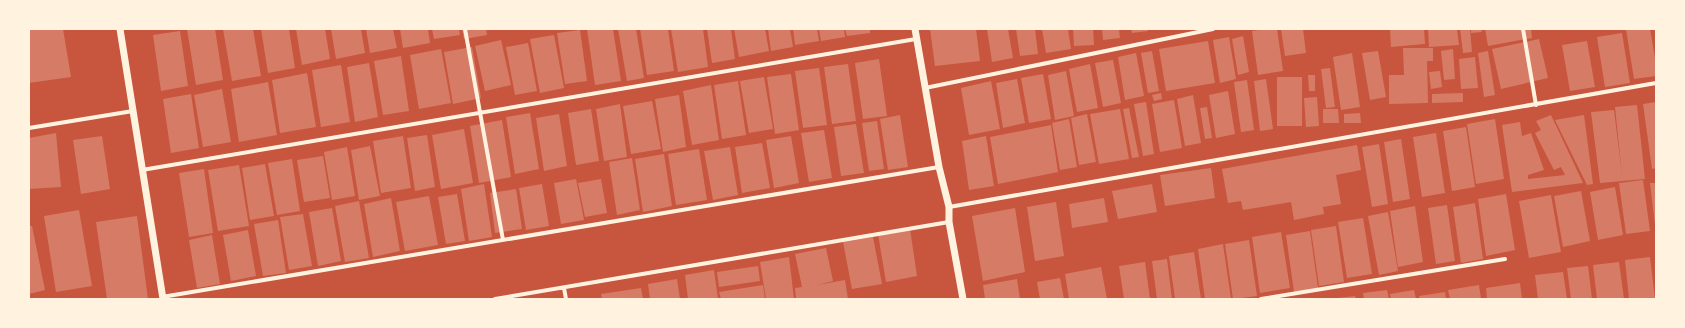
<svg xmlns="http://www.w3.org/2000/svg" width="1685" height="328" font-family="Manrope,sans-serif">
  <style>
    .building { fill: #d67c66 }
    .lines { fill: none; stroke-linecap: round; stroke-linejoin: round }
    .minor { stroke: #fff3e0; stroke-width: 4 }
    .tertiary { stroke: #fff3e0; stroke-width: 7 }
  </style>
  <rect width="100%" height="100%" fill="#c8553d"/>
  <path class="building" d="M29,29H63L71,77L29,83Z
    M187,29H215L223,80L196,85Z
    M223,29H253L261,76L232,81Z
    M261,29H289L295,68L268,73Z
    M296,29H325L330,59L302,65Z
    M331,29H361L365,53L336,59Z
    M366,29H393L397,48L370,53Z
    M400,29H428L430,43L403,48Z
    M432,29H459L460,35L434,39Z
    M462,29H486L487,35L464,39Z
    M587,29H613L621,81L595,85Z
    M618,29H636L644,78L627,81Z
    M640,29H668L674,71L647,75Z
    M671,29H703L708,67L678,72Z
    M707,29H731L735,59L712,63Z
    M734,29H765L769,51L739,57Z
    M768,29H790L793,47L771,51Z
    M793,29H817L819,41L795,45Z
    M819,29H844L845,37L821,41Z
    M845,29H870V33L847,36Z
    M930,29H976L980,61L935,66Z
    M987,29H1008L1013,58L992,62Z
    M1016,29H1035L1038,54L1020,56Z
    M1042,29H1068L1071,49L1046,53Z
    M1073,29H1093L1094,45L1074,46Z
    M1102,29H1119L1120,38L1103,40Z
    M1131,29H1148V31L1132,33Z
    M1265,29H1277L1283,71L1258,75L1252,31Z
    M1281,29H1303L1306,53L1285,56Z
    M1390,29H1424L1425,44L1391,47Z
    M1428,29H1457L1459,45L1429,47Z
    M1460,29H1470L1472,52L1463,53Z
    M1471,29H1481L1482,32L1471,33Z
    M1485,29H1531L1532,38L1488,46Z
    M1626,29H1650L1656,64V76L1634,79Z
    M580,30L587,81L565,84L557,33Z
    M180,31L188,86L161,91L153,35Z
    M1622,33L1630,83L1605,87L1597,37Z
    M554,35L564,88L540,93L530,39Z
    M1243,36L1249,72L1238,75L1232,39Z
    M1229,37L1236,79L1220,83L1213,40Z
    M1539,39L1548,78L1501,89L1492,49Z
    M501,40L511,85L485,91L475,46Z
    M1208,41L1215,83L1166,91L1159,49Z
    M1587,41L1595,87L1570,91L1562,45Z
    M528,43L537,91L515,95L506,47Z
    M472,47L481,98L453,104L444,52Z
    M1403,48H1433V61H1427L1428,103L1389,104V75H1404Z
    M441,49L451,103L419,109L410,55Z
    M1453,49L1455,79L1444,80L1441,51Z
    M1152,51L1159,91L1148,93L1141,53Z
    M1378,51L1386,97L1370,100L1362,53Z
    M1488,51L1495,95L1484,97L1478,53Z
    M1136,53L1144,96L1125,100L1118,57Z
    M1352,53L1360,107L1341,110L1333,57Z
    M401,56L409,111L383,115L374,61Z
    M1475,57L1478,88L1461,89L1459,59Z
    M879,59L887,116L863,119L855,63Z
    M1113,60L1121,103L1103,107L1095,63Z
    M369,63L378,117L355,122L347,67Z
    M848,64L856,121L832,124L824,67Z
    M1090,64L1098,108L1077,112L1069,69Z
    M341,65L350,122L321,127L312,70Z
    M819,68L827,125L803,128L795,71Z
    M1330,68L1335,107L1326,108L1321,69Z
    M1066,71L1074,116L1055,120L1048,75Z
    M1440,71L1442,87L1431,89L1429,72Z
    M307,73L316,127L280,133L272,80Z
    M791,74L799,130L775,134L767,77Z
    M1043,74L1051,119L1029,123L1021,78Z
    M1308,75H1315V91H1309Z
    M764,77L773,129L749,133L740,81Z
    M1277,77H1302V126H1277Z
    M1017,79L1025,123L1003,128L996,83Z
    M1266,79L1273,129L1260,131L1254,81Z
    M1247,80L1254,130L1241,132L1234,82Z
    M738,81L746,135L722,139L714,85Z
    M991,81L1000,129L969,135L961,88Z
    M268,82L277,135L239,142L231,89Z
    M711,85L719,140L692,145L683,91Z
    M222,89L231,142L203,147L194,95Z
    M1228,91L1235,134L1216,138L1209,95Z
    M1161,93L1162,99L1154,101L1152,95Z
    M1463,93V102L1432,103V94Z
    M191,94L199,148L171,153L163,99Z
    M679,95L686,147L663,152L655,99Z
    M1193,95L1201,143L1185,146L1177,99Z
    M1317,97L1319,126L1306,127L1304,98Z
    M1174,100L1182,148L1160,152L1152,104Z
    M652,101L661,149L631,154L623,106Z
    M1146,102L1154,154L1143,156L1134,104Z
    M1656,102V168L1652,169L1643,104Z
    M620,104L627,157L604,161L596,109Z
    M1637,105L1645,179L1600,183L1591,112L1614,110L1622,175L1615,107Z
    M1207,107L1212,138L1205,139L1200,108Z
    M1129,108L1139,157L1132,158L1123,109Z
    M591,109L599,161L576,165L568,113Z
    M1120,109L1129,159L1099,164L1090,114Z
    M1323,109H1338L1339,123H1323Z
    M530,113L539,169L515,174L506,117Z
    M1360,113L1361,123H1344V114Z
    M559,114L567,166L544,171L536,118Z
    M1087,114L1096,162L1079,165L1071,118Z
    M900,115L908,167L888,170L880,119Z
    M1551,115L1583,183L1512,192L1502,125L1520,122L1522,136L1531,133L1544,170L1528,175V179L1565,175L1561,167L1554,170L1535,133L1541,130L1536,121Z
    M1584,115L1593,184L1587,185L1555,120Z
    M1069,119L1077,167L1060,170L1052,123Z
    M1495,119L1504,179L1476,184L1467,124Z
    M502,120L511,177L479,183L470,126Z
    M877,121L884,169L869,171L862,123Z
    M856,124L864,173L841,176L834,127Z
    M1051,125L1058,172L998,184L990,137Z
    M1466,127L1475,187L1452,191L1443,131Z
    M464,129L473,183L441,189L432,135Z
    M824,130L832,178L809,182L801,133Z
    M56,133L61,187L29,189V138Z
    M1436,133L1445,193L1422,197L1413,137Z
    M427,135L435,187L415,191L407,138Z
    M102,136L110,189L81,194L73,140Z
    M403,136L411,188L381,193L373,141Z
    M791,136L799,183L774,188L766,140Z
    M986,136L994,186L969,190L962,141Z
    M1401,139L1410,199L1393,202L1384,142Z
    M762,143L770,188L742,193L735,147Z
    M1379,144L1388,204L1372,207L1362,147Z
    M1357,145L1361,170L1336,175L1341,204L1323,207L1324,214L1294,220L1291,202L1243,210L1241,201L1228,203L1222,169Z
    M370,146L380,196L359,200L351,150Z
    M347,147L355,196L332,200L324,152Z
    M730,147L738,195L713,200L704,151Z
    M699,149L707,200L676,205L668,154Z
    M664,154L672,206L643,212L635,159Z
    M323,156L330,198L304,202L297,160Z
    M632,158L640,210L617,215L609,162Z
    M292,159L300,211L277,215L268,163Z
    M265,164L274,216L250,220L242,168Z
    M239,165L249,226L218,231L208,170Z
    M1211,168L1215,198L1165,206L1160,175Z
    M204,169L213,233L189,237L179,173Z
    M576,179L584,220L561,224L554,183Z
    M601,179L607,213L585,217L578,183Z
    M1643,180L1650,231L1626,234L1619,183Z
    M1650,183H1656V225H1655Z
    M484,184L492,237L469,241L461,189Z
    M542,184L549,226L526,230L519,188Z
    M1152,184L1157,212L1118,219L1112,191Z
    M1615,187L1623,235L1598,240L1590,192Z
    M516,189L522,229L495,233L490,193Z
    M1581,191L1590,241L1563,247L1554,196Z
    M457,194L465,241L446,244L438,197Z
    M1506,194L1515,250L1486,256L1478,199Z
    M1551,195L1561,252L1529,258L1519,201Z
    M429,196L438,245L405,251L396,202Z
    M391,198L400,251L373,257L364,204Z
    M1104,198L1108,222L1072,228L1069,204Z
    M359,201L369,258L345,262L335,206Z
    M1056,202L1064,256L1035,261L1027,207Z
    M1475,203L1483,259L1461,263L1453,207Z
    M1447,205L1455,261L1436,264L1428,208Z
    M1415,206L1423,262L1398,267L1390,211Z
    M332,208L341,261L318,266L309,212Z
    M1015,208L1025,272L983,281L972,216Z
    M79,210L92,286L56,292L44,216Z
    M1388,212L1398,271L1379,275L1368,216Z
    M303,214L312,266L289,270L280,217Z
    M137,216L148,299H107L96,222Z
    M1363,218L1372,274L1347,278L1338,222Z
    M278,220L286,273L263,276L254,224Z
    M29,226H32L45,290L29,294Z
    M1336,226L1344,282L1319,286L1311,230Z
    M910,229L917,276L886,282L878,234Z
    M248,230L256,276L231,281L223,235Z
    M1310,231L1318,288L1294,292L1286,235Z
    M1281,232L1290,288L1260,293L1252,237Z
    M212,235L220,284L197,288L189,240Z
    M873,237L882,284L852,289L843,242Z
    M1249,240L1257,296L1233,299L1225,244Z
    M1223,244L1231,299H1205L1198,249Z
    M826,248L833,281L817,285L845,280L848,299H796L795,288L802,287L795,254Z
    M1194,252L1201,299H1175L1169,256Z
    M789,257L794,299H766L760,262Z
    M1650,257L1655,299H1629L1625,260Z
    M1167,259L1172,299H1157L1152,261Z
    M1145,262L1150,299H1124L1119,266Z
    M1619,262L1624,299H1597L1593,265Z
    M758,266L760,281L719,287L717,272Z
    M1588,266L1592,299H1571L1567,268Z
    M1101,267L1107,299H1069L1065,274Z
    M714,270L718,299H688L685,275Z
    M1563,272L1567,299H1538L1535,275Z
    M1060,278L1064,299H1040L1037,282Z
    M677,279L680,299H650L648,284Z
    M1017,279L1020,299H985L983,285Z
    M1520,283L1522,299H1487L1486,288Z
    M763,285L765,299H721L719,292Z
    M1479,285L1481,299H1450L1448,290Z
    M641,288L643,299H602L601,294Z
    M1387,290L1389,299H1364L1363,293Z
    M1414,290L1416,299H1391L1390,294Z
    M1445,292L1446,299H1420L1419,296Z
    M1355,296L1356,299H1338V298Z"/>
  <g class="lines">
    <path class="minor" d="M465,29L503,240
      M1523,29L1536,105
      M925,88L1213,29
      M29,128L133,111
      M142,170L916,39
      M949,207L1656,83
      M564,288L566,299
      M162,297L939,167
      M495,299L949,222
      M1261,299L1505,259"/>
    <path class="tertiary" d="M120,29L163,299
      M915,29L939,167L949,207V222L963,299"/>
  </g>
  <rect width="1685" height="328" fill="none" stroke="#fff3e0" stroke-width="60"/>
</svg>
